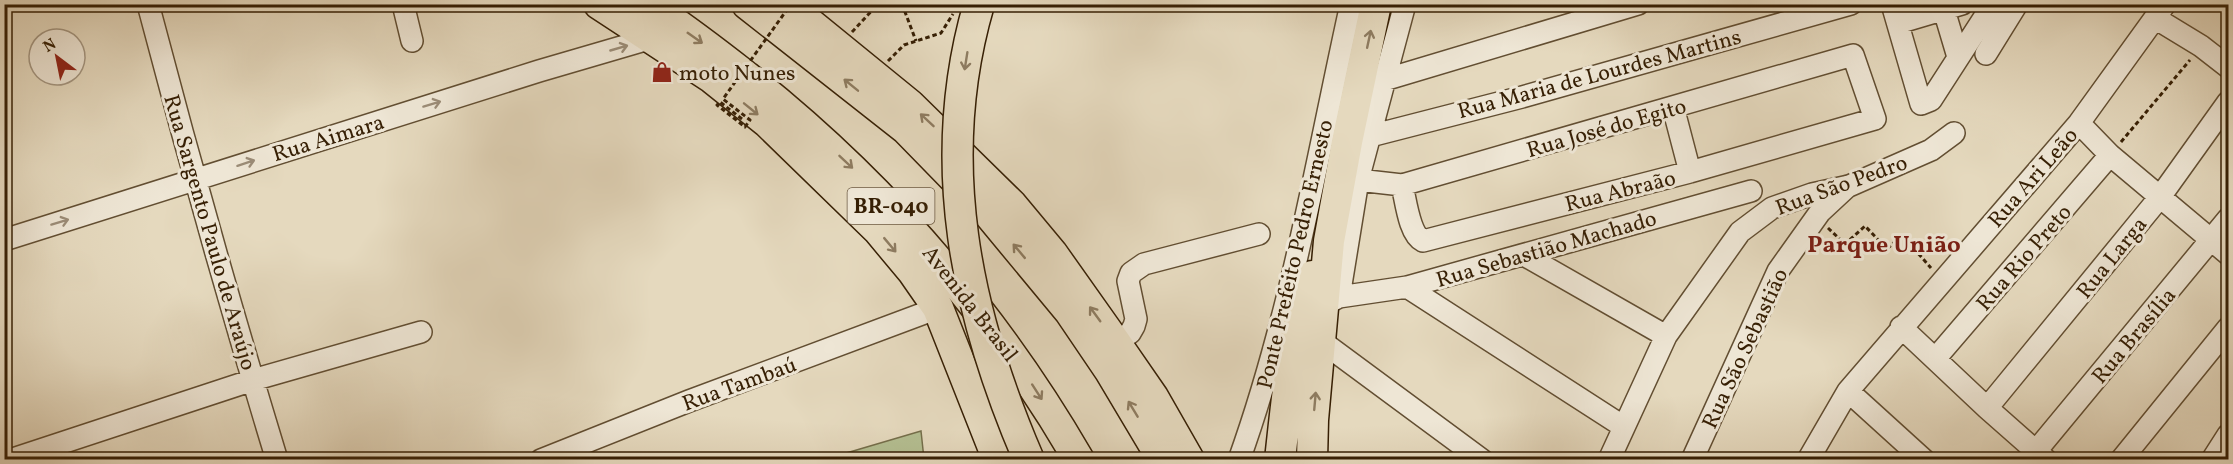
<svg xmlns="http://www.w3.org/2000/svg" width="2233" height="464" font-family="Vollkorn,serif">
  <style>
    .green { fill: #b4bf92; stroke: #756f4b; stroke-width: 1.5 }
    .lines { fill: none; stroke-linecap: round; stroke-linejoin: round }
    .minor-casing { stroke: #624e32; stroke-width: 24 }
    .highway-casing { stroke: #361f04; stroke-width: 33 }
    .path { stroke: #361f04; stroke-width: 3; stroke-dasharray: 4.5 3; stroke-linecap: butt }
    .minor { stroke: #eee6d5; stroke-width: 21 }
    .highway { stroke: #e5d9be; stroke-width: 30 }
    .highway-bridge-casing { stroke: #361f04; stroke-width: 33; stroke-linecap: butt }
    .path-bridge { stroke: #361f04; stroke-width: 3; stroke-dasharray: 4.5 3; stroke-linecap: butt }
    .highway-bridge { stroke: #e5d9be; stroke-width: 30 }
    .oneway { stroke: #8e7c61 }
    .oneway2 { stroke: #9b8c77 }
    .labels { text-anchor: middle; stroke-width: 6; stroke-linejoin: round; paint-order: stroke }
    .shield { fill: #eee6d5; stroke: #6d5b43; stroke-width: 1.5 }
    .shield-label { font-size: 21px; font-weight: bold; fill: #361f04 }
    .poi-label { font-size: 22px; fill: #361f04; stroke: #eee6d5; text-anchor: start }
    .street-label { font-size: 22px; fill: #361f04; stroke: #eee6d5 }
    .neighbourhood-label { font-size: 24px; font-weight: bold; fill: #7a1f14; stroke: #eee6d5 }
  </style>
  <rect width="100%" height="100%" fill="#e5d9be"/>
  <filter id="stains"><feTurbulence type="fractalNoise" baseFrequency=".00333" numOctaves="4"/><feColorMatrix values="0 0 0 0 .2 0 0 0 0 .09 0 0 0 0 .02 0 0 0 .5 -.17"/></filter>
  <radialGradient id="worn" r=".72"><stop offset=".6" stop-color="#630" stop-opacity="0"/><stop offset="1" stop-color="#630" stop-opacity=".3"/></radialGradient>
  <path class="green" d="M921,431L924,459H826Z"/>
  <g class="lines">
    <defs>
      <path id="minor" d="M148,4C188,157 231,309 277,460
        M403,4L412,41
        M1892,4L1921,104L1931,100L1993,4
        M1944,10L1958,57
        M2155,18L2201,46L2228,67
        M1898,23L1962,4
        M1986,54L2017,4
        M1374,83L1638,4
        M1673,107L1690,172
        M2079,123L2110,155L2228,254
        M1347,142L1522,97L1851,4
        M1358,180L1402,185L1853,55L1875,119L1690,172L1423,241C1409,234 1406,201 1402,185
        M4,240L539,71L652,38
        M1524,255L1666,336
        M1407,287L1624,427
        M1339,297L1407,287L1751,191
        M1329,302L1339,297L1358,180L1405,4
        M1901,327L1987,408L2046,460
        M1321,341L1482,460
        M1115,342L1130,333L1134,326L1136,319L1128,281L1131,273L1144,264L1259,234
        M1935,359L2110,155
        M1848,391L1924,460
        M1987,408L2160,197L2228,102
        M2036,451L2228,219
        M10,460L253,380L421,332
        M541,460L689,401L938,308
        M1239,460C1292,312 1317,157 1351,4
        M1609,460L1666,336L1740,232L1772,208L1812,194L1849,186L1931,150L1954,133
        M1692,460L1778,271L1820,212L1848,186
        M1808,460L1848,391L2079,123L2165,4
        M2121,460L2228,328
        M2212,460L2228,435"/>
      <path id="highway" d="M599,4L712,78L767,122L878,230L913,272L938,308L998,460
        M647,4C682,26 715,52 747,77C882,184 992,310 1079,460
        M747,4L906,129L988,213L1070,312L1110,371L1163,460
        M786,4L910,105L1012,205L1052,253L1115,342L1153,397L1189,460
        M1280,460C1287,398 1292,334 1312,276
        M1312,460L1313,420L1329,241L1347,142L1376,4"/>
    </defs>
    <use href="#minor" class="minor-casing"/>
    <use href="#highway" class="highway-casing"/>
    <path class="path" d="M902,4L916,41
      M852,32L878,4
      M888,61L904,45L941,33L953,14
      M2121,142L2190,60
      M1828,228L1845,244L1865,226L1887,249L1902,235L1931,268"/>
    <use href="#minor" class="minor"/>
    <use href="#highway" class="highway"/>
    <defs>
      <path id="highway-bridge" d="M979,4C933,161 966,314 1029,460"/>
    </defs>
    <use href="#highway-bridge" class="highway-bridge-casing"/>
    <path class="path-bridge" d="M742,119L720,102L717,105L745,127L750,120L723,99L791,4"/>
    <use href="#highway-bridge" class="highway-bridge"/>
  </g>
  <defs><path id="oneway-shaft" d="M-6 0H5M1.5-3L5.5 0L1.5 3" fill="none" stroke-width="1.6" stroke-linecap="round" stroke-linejoin="round" transform="scale(1.5)"/></defs>
  <g class="oneway">
    <use href="#oneway-shaft" transform="translate(695 38) rotate(35)"/>
    <use href="#oneway-shaft" transform="translate(1369 39) rotate(-78)"/>
    <use href="#oneway-shaft" transform="translate(966 61) rotate(99)"/>
    <use href="#oneway-shaft" transform="translate(851 85) rotate(-141)"/>
    <use href="#oneway-shaft" transform="translate(751 109) rotate(39)"/>
    <use href="#oneway-shaft" transform="translate(927 120) rotate(-137)"/>
    <use href="#oneway-shaft" transform="translate(846 162) rotate(43)"/>
    <use href="#oneway-shaft" transform="translate(890 245) rotate(50)"/>
    <use href="#oneway-shaft" transform="translate(1019 251) rotate(-130)"/>
    <use href="#oneway-shaft" transform="translate(1095 314) rotate(-126)"/>
    <use href="#oneway-shaft" transform="translate(1037 392) rotate(57)"/>
    <use href="#oneway-shaft" transform="translate(1315 401) rotate(-85)"/>
    <use href="#oneway-shaft" transform="translate(1133 409) rotate(-121)"/>
  </g>
  <g class="oneway2">
    <use href="#oneway-shaft" transform="translate(619 48) rotate(-16)"/>
    <use href="#oneway-shaft" transform="translate(432 104) rotate(-17)"/>
    <use href="#oneway-shaft" transform="translate(246 163) rotate(-18)"/>
    <use href="#oneway-shaft" transform="translate(60 222) rotate(-17)"/>
  </g>
  <defs>
    <symbol id="shop-bare" viewBox="-9 -9 18 18"><path d="M-5-2.5h2.3a2.7 3.5 0 0 1 5.4 0H5L5.5 6h-11ZM-1.5-2.5h3a1.5 2.3 0 0 0-3 0Z" fill="#8f2418" stroke="#eee6d5" stroke-width="2.5" paint-order="stroke"/></symbol>
  </defs>
  <g fill-rule="evenodd">
    <use href="#shop-bare" x="647" y="57" width="30" height="30"/>
  </g>
  <g class="labels">
    <rect class="shield" x="847.5" y="188" width="87" height="36" rx="4.5"/>
    <g class="shield-label">
      <text x="891" y="213">BR-040</text>
    </g>
    <g class="poi-label">
      <text x="679" y="80">moto Nunes</text>
    </g>
    <g class="street-label">
      <text transform="translate(1599 73) rotate(-15)" y="8">Rua Maria de Lourdes Martins</text>
      <text transform="translate(1606 127) rotate(-16)" y="8">Rua José do Egito</text>
      <text transform="translate(328 137) rotate(-17)" y="8">Rua Aimara</text>
      <text transform="translate(2032 177) rotate(-49)" y="8">Rua Ari Leão</text>
      <text transform="translate(1841 184) rotate(-20)" y="8">Rua São Pedro</text>
      <text transform="translate(1620 190) rotate(-14)" y="8">Rua Abraão</text>
      <text transform="translate(211 232) rotate(74)" y="8">Rua Sargento Paulo de Araújo</text>
      <text transform="translate(1546 248) rotate(-16)" y="8">Rua Sebastião Machado</text>
      <text transform="translate(1294 254) rotate(-77)" y="8">Ponte Prefeito Pedro Ernesto</text>
      <text transform="translate(2023 257) rotate(-49)" y="8">Rua Rio Preto</text>
      <text transform="translate(2111 257) rotate(-51)" y="8">Rua Larga</text>
      <text transform="translate(971 303) rotate(52)" y="8">Avenida Brasil</text>
      <text transform="translate(2133 335) rotate(-50)" y="8">Rua Brasília</text>
      <text transform="translate(1744 348) rotate(-65)" y="8">Rua São Sebastião</text>
      <text transform="translate(739 383) rotate(-20)" y="8">Rua Tambaú</text>
    </g>
    <g class="neighbourhood-label">
      <text x="1884" y="252">Parque União</text>
    </g>
  </g>
  <rect width="2233" height="464" fill="none" stroke="#e5d9be" stroke-width="24"/>
  <rect x="6" y="6" width="2221" height="452" fill="none" stroke="#361f04" stroke-width="3"/>
  <rect x="12" y="12" width="2209" height="440" fill="none" stroke="#361f04" stroke-width="1.5"/>
  <g transform="translate(57 57) rotate(328)"><circle r="28" fill="#eee6d5" stroke="#a49681" stroke-width="1.5"/>
  <path d="M0-4.5L10 22L0 15L-10 22Z" fill="#8f2418"/>
  <text y="-9" font-size="16" font-weight="bold" text-anchor="middle" fill="#361f04">N</text>
  </g>
  <rect width="100%" height="100%" filter="url(#stains)"/>
  <rect width="100%" height="100%" fill="url(#worn)"/>
</svg>
